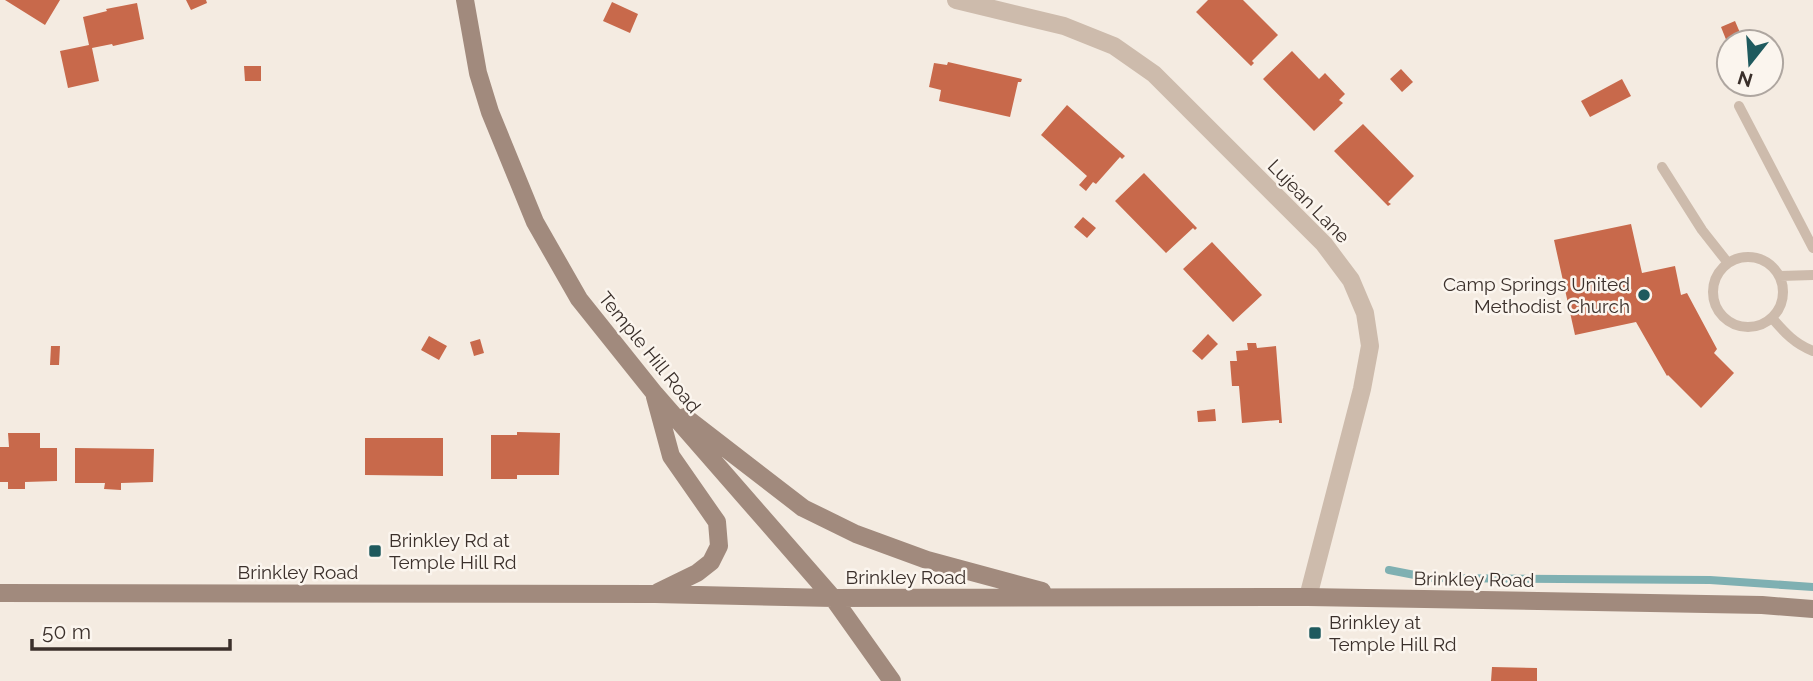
<svg xmlns="http://www.w3.org/2000/svg" width="1813" height="681" font-family="Raleway,sans-serif">
  <style>
    .lines { fill: none; stroke-linecap: round; stroke-linejoin: round }
    .stream { stroke: #7fb0b2; stroke-width: 8 }
    .building { fill: #c8694b }
    .lane { stroke: #cdbbac; stroke-width: 10 }
    .street { stroke: #cdbbac; stroke-width: 18 }
    .secondary { stroke: #a18a7d; stroke-width: 18 }
    .poi-dot { fill: #1f5a5e; stroke: #fbf5ee; stroke-width: 2.5 }
    .labels { text-anchor: middle; stroke-width: 5; stroke-linejoin: round; paint-order: stroke }
    .street-label { font-size: 19px; fill: #3b302b; stroke: #fbf5ee }
    .poi-label { font-size: 19px; fill: #3b302b; stroke: #fbf5ee; text-anchor: start }
  </style>
  <rect width="100%" height="100%" fill="#f4ebe1"/>
  <g class="lines">
    <path class="stream" d="M1389,570L1430,578L1710,580L1813,587"/>
  </g>
  <path class="building" d="M5,0H60L45,25Z
    M186,0H206L207,3L191,10Z
    M1208,0H1243L1278,35L1252,61L1254,63L1251,66L1196,12Z
    M612,2L638,14L630,33L603,21Z
    M137,3L144,39L113,46L112,44L92,48L99,81L68,88L60,51L89,45L83,17L107,11L106,9Z
    M1735,21L1744,42H1727L1721,27Z
    M1292,51L1319,79L1325,73L1345,94L1339,100L1343,103L1314,131L1263,79Z
    M948,62L1022,79L1021,82H1018L1010,117L939,101L941,90L929,87L934,63L947,65Z
    M244,66H261V81H245Z
    M1401,69L1413,82L1402,92L1390,79Z
    M1622,79L1631,96L1590,117L1581,101Z
    M1067,105L1125,156L1122,159L1120,157L1096,184L1093,182L1086,191L1079,185L1087,176L1041,135Z
    M1363,124L1414,176L1388,202L1391,204L1388,206L1334,151Z
    M1144,173L1197,228L1195,230L1193,228L1166,253L1115,201Z
    M1083,217L1096,228L1087,238L1074,227Z
    M1631,224L1642,273L1675,266L1681,295L1687,293L1717,349L1714,353L1734,373L1701,408L1668,375L1667,376L1636,322L1575,335L1554,240Z
    M1212,242L1262,295L1233,322L1183,269Z
    M1208,334L1218,344L1202,360L1192,351Z
    M429,336L447,346L439,360L421,350Z
    M480,339L484,353L474,356L470,342Z
    M1247,343H1256L1257,348L1276,346L1282,423H1279V420L1242,423L1239,386H1232L1230,361H1237L1236,351L1248,350Z
    M51,346H60L59,365H50Z
    M1215,409L1216,421L1198,422L1197,411Z
    M517,432L560,433L559,475H517V479H491V435H517Z
    M8,433H40V448H57V481L25,482V489H8V482H0V447H9Z
    M365,438H443V476L365,475Z
    M75,448L154,449L153,482L121,483V490L104,489L105,483H75Z
    M1492,667L1537,668V681H1491Z"/>
  <g class="lines">
    <path class="lane" d="M1739,106L1813,248
      M1662,167L1702,230L1728,263
      M1713 292a35 35 0 1 1 70 0a35 35 0 1 1-70 0Z
      M1780,276L1813,275
      M1772,318C1785,333 1795,344 1813,351"/>
    <path class="street" d="M956,0L1064,26L1114,46L1154,74L1324,244L1351,280L1365,313L1370,346L1362,389L1308,597"/>
    <path class="secondary" d="M465,0L478,73L490,112L535,222L579,299L655,394L833,598L892,681
      M655,397L671,456L717,522L719,546L711,562L697,573L658,592
      M685,417L803,508L856,534L927,560L1042,591
      M0,593L655,594L833,598L1308,597L1762,605L1813,609"/>
  </g>
  <g class="poi-dot">
    <circle cx="1644" cy="295" r="7"/>
    <rect x="368" y="544" width="14" height="14" rx="3.5"/>
    <rect x="1308" y="626" width="14" height="14" rx="3.5"/>
  </g>
  <g class="labels">
    <g class="street-label">
      <text transform="translate(1309 201) rotate(46)" y="7">Lujean Lane</text>
      <text transform="translate(650 352) rotate(51)" y="7">Temple Hill Road</text>
      <text x="298" y="579">Brinkley Road</text>
      <text x="906" y="584">Brinkley Road</text>
      <text transform="translate(1474 579) rotate(1)" y="7">Brinkley Road</text>
    </g>
    <g class="poi-label">
      <text x="1630" y="291" text-anchor="end">Camp Springs United<tspan x="1630" dy="22">Methodist Church</tspan></text>
      <text x="389" y="547">Brinkley Rd at<tspan x="389" dy="22">Temple Hill Rd</tspan></text>
      <text x="1329" y="629">Brinkley at<tspan x="1329" dy="22">Temple Hill Rd</tspan></text>
    </g>
  </g>
  <g transform="translate(1750 63) rotate(197)"><circle r="33" fill="#fbf5ee" stroke="#aea6a0" stroke-width="2"/>
  <path d="M0-5L12 26L0 18L-12 26Z" fill="#1f5a5e"/>
  <text y="-10" font-size="19" font-weight="bold" text-anchor="middle" fill="#3b302b">N</text>
  </g>
  <path d="M32 639v10h198v-10" fill="none" stroke="#3b302b" stroke-width="3.5"/>
  <text x="42" y="639" font-size="21" fill="#3b302b" stroke="#fbf5ee" stroke-width="5" paint-order="stroke">50 m</text>
</svg>
